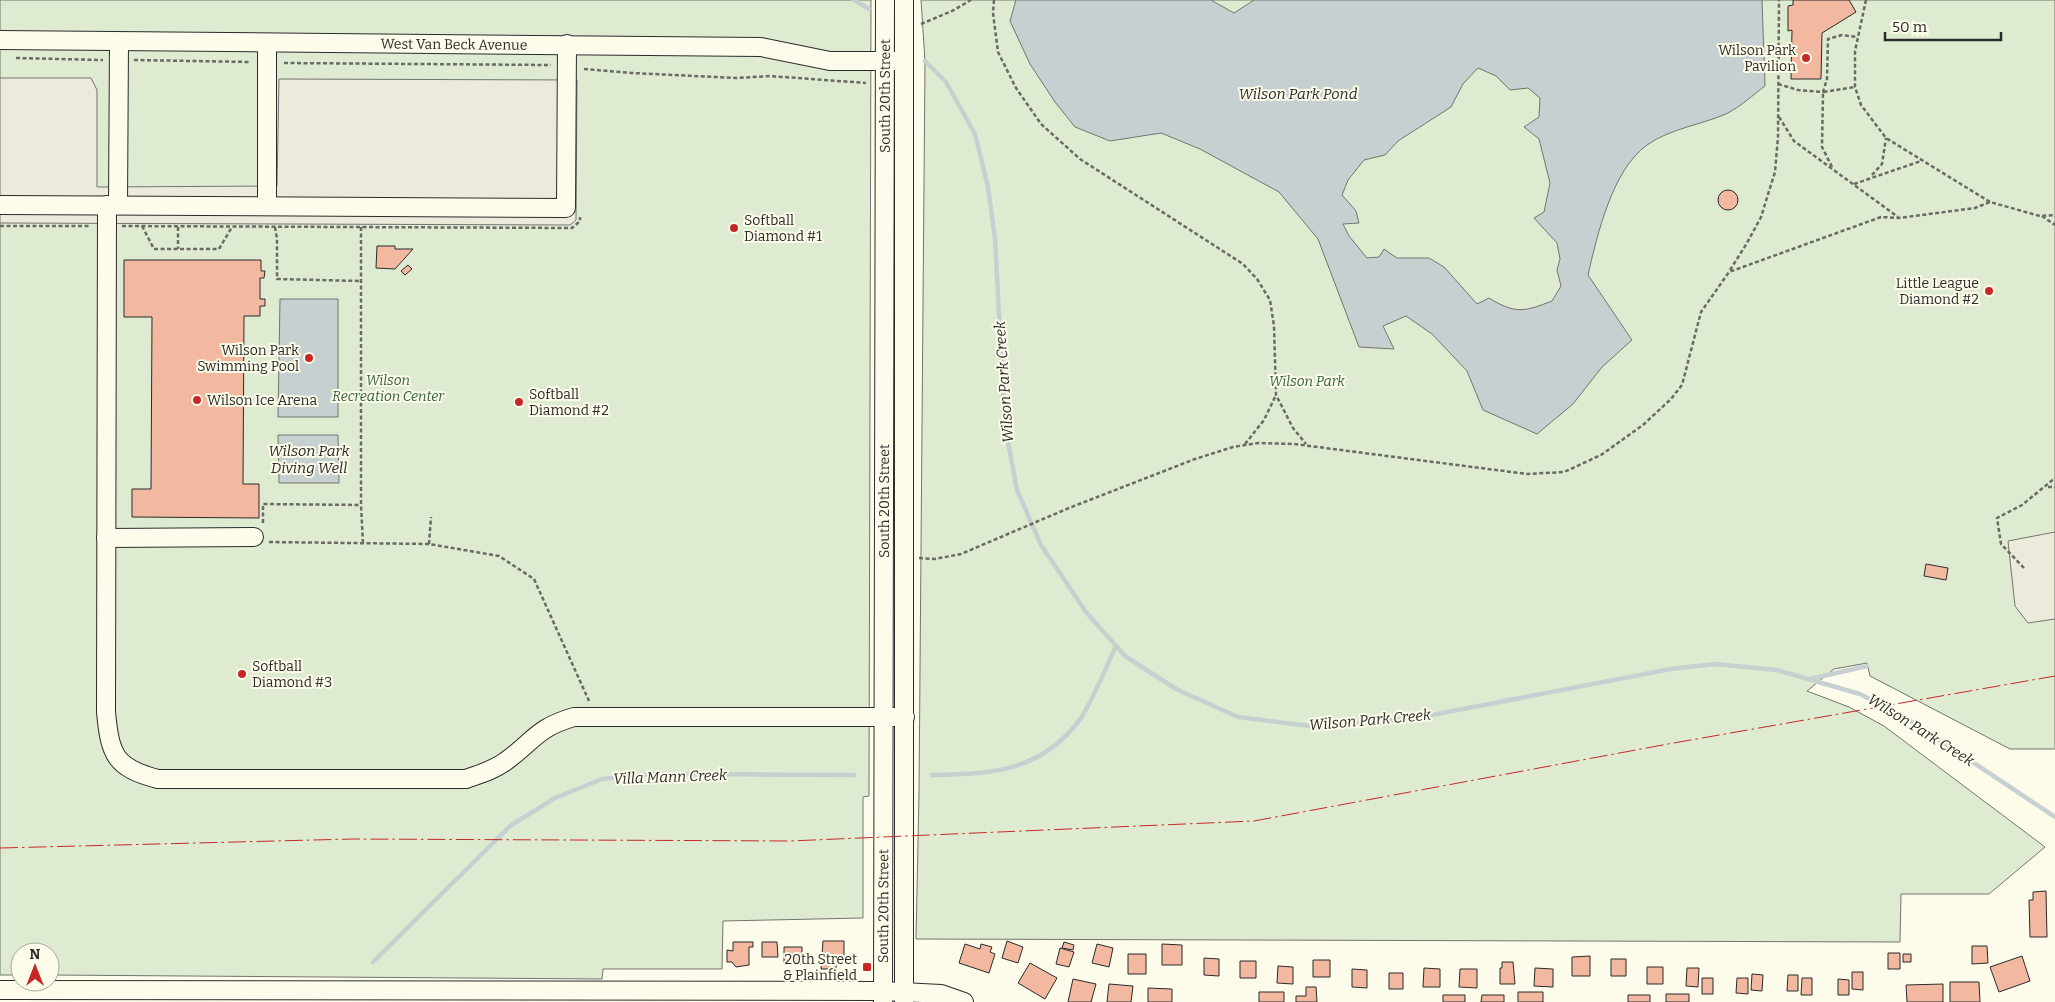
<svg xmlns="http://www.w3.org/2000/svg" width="2055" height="1002" font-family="Bitter,serif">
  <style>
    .green { fill: #deebd1; stroke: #74746e }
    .parking { fill: #eceadb; stroke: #74746e }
    .water { fill: #c7d0d0; stroke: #74746e; fill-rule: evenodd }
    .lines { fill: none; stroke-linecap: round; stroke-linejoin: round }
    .stream { stroke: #c7d0d0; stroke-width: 4.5 }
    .building { fill: #f2b8a0; stroke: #2b2b2b }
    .minor-casing { stroke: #2b2b2b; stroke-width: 20 }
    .path { stroke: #6a6964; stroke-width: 2.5; stroke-dasharray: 4 2.5; stroke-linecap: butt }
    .minor { stroke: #fdfbea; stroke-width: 18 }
    .power { stroke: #c62828; stroke-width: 1; stroke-dasharray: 18 4 2.5 4; stroke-linecap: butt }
    .poi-dot { fill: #c62828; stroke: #fdfbea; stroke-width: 2 }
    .labels { text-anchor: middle; stroke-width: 4; stroke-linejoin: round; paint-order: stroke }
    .street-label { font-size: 14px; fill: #2b2b2b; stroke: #fdfbea }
    .poi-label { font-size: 14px; fill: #2b2b2b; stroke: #fdfbea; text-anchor: end }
    .park-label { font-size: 14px; font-style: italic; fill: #34623c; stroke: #fdfbea }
    .water-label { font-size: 15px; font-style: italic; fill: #2b2b2b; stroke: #fdfbea }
  </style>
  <rect width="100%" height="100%" fill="#fdfbea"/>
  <path class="green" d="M0,0H871L869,796L863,797V918L723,921L722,969H603L602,979L50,975V952H20V975H0Z
    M921,0H2055V749H2010L1870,676L1867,663L1834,669L1807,691L1849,707L1884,726L2045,847L1989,894H1901L1900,942L916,939L919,794L925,61Z"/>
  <path class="parking" d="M0,78H91L97,90V187L277,186L279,79L577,80L576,220L570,225L0,223Z
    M2055,532V619L2028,623L2015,606L2008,541Z"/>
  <path class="water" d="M1016,0H1211L1234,13L1254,0H1762L1765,86C1753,95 1741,106 1728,113C1702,125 1671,128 1647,145C1612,170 1597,236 1588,275L1632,340L1602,367L1573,404L1537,434L1483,410L1467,371L1432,334L1406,316L1383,326L1394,349L1359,347L1318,239L1279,192L1200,149L1161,133L1110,141L1075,127L1055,102L1030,64L1010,21ZM1478,68L1496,76L1510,90L1528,88L1540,98L1539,117L1524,127L1539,139L1550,183L1544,212L1534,218L1557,243L1560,259L1557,270L1561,286L1552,301C1524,312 1515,314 1489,298L1477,304L1444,267L1429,258H1397L1384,249L1379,257L1367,258L1349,236L1343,224L1359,223L1356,211L1342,195L1348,180L1364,160L1385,155L1398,141L1451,107L1463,84Z
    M280,299H338V417H278Z
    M278,435H338L339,483H279Z"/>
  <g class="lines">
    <path class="stream" d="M854,0L869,9
      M925,61L946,82L975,134L988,187L995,239L1005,426L1017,490L1041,545L1086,612L1125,656L1176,689L1238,717L1310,726L1380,722L1437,714L1671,669L1715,664L1777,670L1860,694L1914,723L2055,817
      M1810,679L1867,666
      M932,775C991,774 1039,772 1078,722C1091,705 1106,667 1116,646
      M373,962L510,826L555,798L602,779L654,774L854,775"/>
  </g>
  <path class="building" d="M1793,0H1849L1856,12L1822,33L1821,79H1791L1792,30L1788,31V6L1793,5Z
    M1718 200a10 10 0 1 1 20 0a10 10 0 1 1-20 0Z
    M377,246H395V249H413L395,269L376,268Z
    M124,260H261V271H265L264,278H260V299H265V306H260V316H244L243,484H259V518L132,517V489H151L152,317H124Z
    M408,265L412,269L405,275L401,271Z
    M1926,564L1948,568L1946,580L1924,576Z
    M2046,891L2047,937H2030L2029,900H2033V892Z
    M823,941H844V964H836V969H821Z
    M1007,941L1023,947L1018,963L1002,958Z
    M733,942H753V947H749V965L736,967L732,962H727V950L733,951Z
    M762,942H777L778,957H762Z
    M1064,942L1074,945L1073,950L1062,948Z
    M965,944L980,949L981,944L992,947L990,952L995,954L989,973L959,963Z
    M1097,944L1113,948L1109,967L1092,963Z
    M1162,944L1182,945V965H1162Z
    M1972,946H1987L1988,963L1972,964Z
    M784,947H802V964H784Z
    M1060,948L1074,952L1069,967L1056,964Z
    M1888,953H1900V969H1888Z
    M1128,954H1146V974H1128Z
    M1903,954H1911V962H1903Z
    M1590,956V976H1572V957Z
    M2022,956L2030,981L1999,992L1990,967Z
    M1204,958L1219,959V976L1204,975Z
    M1611,959H1626V976H1611Z
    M1313,960H1330V977H1313Z
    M1240,961H1256V978H1240Z
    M1502,962H1513L1515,984H1500V968H1502Z
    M1030,963L1057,978L1045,999L1018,983Z
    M1278,966L1293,967V984L1277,983Z
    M1647,967H1663V984H1647Z
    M1424,968L1440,969V987H1423Z
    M1535,968L1553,969V987L1534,986Z
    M1687,968H1699L1698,987L1686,986Z
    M1352,969L1367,970V988L1352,987Z
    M1460,969H1477V988L1459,987Z
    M1852,972H1863V990L1852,989Z
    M1389,973H1403V989H1389Z
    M1752,974L1763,975L1762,991L1751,990Z
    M1788,975H1798V991H1787Z
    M1702,978H1713V994H1702Z
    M1737,978H1748V994L1736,993Z
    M1802,978H1812V995H1801Z
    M1073,979L1096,984L1091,1002H1068Z
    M1838,979L1849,980V995H1838Z
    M1950,982H1979L1980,1002H1950Z
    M1109,984L1133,986L1131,1002H1107Z
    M1943,984V1002H1907L1906,985Z
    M1306,987H1316L1317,1002H1296V996H1306Z
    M1148,988L1172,989V1002H1148Z
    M1259,992H1284V1002H1259Z
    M1518,992H1543V1002H1518Z
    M1666,994H1689V1002H1666Z
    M1443,995H1465V1002H1443Z
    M1482,995H1504V1002H1481Z
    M1628,995H1650V1002H1628Z"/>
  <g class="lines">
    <defs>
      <g id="minor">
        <path id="s1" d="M0,40L761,47L830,61H898"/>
        <path d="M0,205L566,208L567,44"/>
        <path d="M107,205L106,712C110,755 115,768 158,779H466C480,774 494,770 506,761C534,741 536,728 574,717H905"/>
        <path d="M118,205L119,42"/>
        <path d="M267,206V43"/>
        <path d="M106,538L254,537"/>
        <path d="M0,990L883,991L941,994L964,1002"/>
        <path id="s2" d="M883,1002L885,0"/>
        <path d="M904,1002V0"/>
      </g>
    </defs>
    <use href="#minor" class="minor-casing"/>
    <path class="path" d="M994,0L993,13L998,52L1016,88L1041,124L1080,159L1243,264L1257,279L1270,300L1274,326L1276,395L1293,428L1306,444
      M1866,0L1855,51V87L1861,105L1886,138L1990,202
      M921,24L952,11L971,0
      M16,58L103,60
      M134,60L251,62
      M284,63L551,65
      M584,69L632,73L737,78L770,76L866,83
      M1778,84L1798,90L1823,92L1827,79L1828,39L1842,35L1857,37
      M1779,117L1794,141L1898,217
      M1832,167L1822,147L1823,92L1855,87
      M1872,175L1882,164L1886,138
      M1854,184L1921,161
      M2042,216L2055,225
      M0,226H91
      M122,226L572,228L580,221V217
      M142,226L154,249H219L232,227
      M178,227V249
      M275,227L277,239V279L361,281
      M361,227V505L363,543
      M1730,270L1747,243L1761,217L1775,172L1778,137L1779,0
      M1245,444L1264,420L1276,395
      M2048,487H2055
      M263,523V504L361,505
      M269,542L429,544L499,556L534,579L589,701
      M429,544L431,517
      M919,558L935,559L961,554L1069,508L1195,459L1233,447L1258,443L1294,444L1527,474L1564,472L1601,455L1643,425L1671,399L1682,385L1701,312L1729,272L1881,217L1899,218L1975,208L1990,202L2040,216L2055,215
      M2024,568L2001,544L1997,518L2022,505L2055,478"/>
    <use href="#minor" class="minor"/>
    <path class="power" d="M0,848L353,839L790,841L1254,821L1668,744L2055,676"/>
  </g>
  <g class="poi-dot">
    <circle cx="1806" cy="58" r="5"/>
    <circle cx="734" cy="228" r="5"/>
    <circle cx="1989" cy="291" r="5"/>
    <circle cx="309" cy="358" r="5"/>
    <circle cx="197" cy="400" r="5"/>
    <circle cx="519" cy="402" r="5"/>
    <circle cx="242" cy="674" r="5"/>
    <rect x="862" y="962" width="10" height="10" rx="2.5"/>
  </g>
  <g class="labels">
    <g class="street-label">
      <text dy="5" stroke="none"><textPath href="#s1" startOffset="454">West Van Beck Avenue</textPath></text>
      <text dy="5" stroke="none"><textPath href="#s2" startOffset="906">South 20th Street</textPath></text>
      <text dy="5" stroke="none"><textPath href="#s2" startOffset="501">South 20th Street</textPath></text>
      <text dy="5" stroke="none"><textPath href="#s2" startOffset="96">South 20th Street</textPath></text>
    </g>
    <g class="poi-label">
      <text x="1796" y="55">Wilson Park<tspan x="1796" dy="16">Pavilion</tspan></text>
      <text x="744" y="225" text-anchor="start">Softball<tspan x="744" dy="16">Diamond #1</tspan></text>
      <text x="1979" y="288">Little League<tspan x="1979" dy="16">Diamond #2</tspan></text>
      <text x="299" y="355">Wilson Park<tspan x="299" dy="16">Swimming Pool</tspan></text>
      <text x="529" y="399" text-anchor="start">Softball<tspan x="529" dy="16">Diamond #2</tspan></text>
      <text x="207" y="405" text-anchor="start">Wilson Ice Arena</text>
      <text x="252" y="671" text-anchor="start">Softball<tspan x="252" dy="16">Diamond #3</tspan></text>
      <text x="857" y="964">20th Street<tspan x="857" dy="16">&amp; Plainfield</tspan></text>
    </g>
    <g class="park-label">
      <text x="388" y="385">Wilson<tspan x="388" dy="16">Recreation Center</tspan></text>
      <text x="1307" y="386">Wilson Park</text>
    </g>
    <g class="water-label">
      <text x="1298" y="99">Wilson Park Pond</text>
      <text transform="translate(1004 382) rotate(-94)" y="5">Wilson Park Creek</text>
      <text x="309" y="456">Wilson Park<tspan x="309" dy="17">Diving Well</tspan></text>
      <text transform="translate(1370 720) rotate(-5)" y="5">Wilson Park Creek</text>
      <text transform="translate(1921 730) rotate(32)" y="5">Wilson Park Creek</text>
      <text transform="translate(670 777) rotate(-2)" y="5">Villa Mann Creek</text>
    </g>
  </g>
  <g transform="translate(35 967)"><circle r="24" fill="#fdfbea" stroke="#a9a89e"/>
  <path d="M0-4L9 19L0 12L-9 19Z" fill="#c62828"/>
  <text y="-8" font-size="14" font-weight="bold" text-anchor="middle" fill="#2b2b2b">N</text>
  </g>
  <path d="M1885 32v8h116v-8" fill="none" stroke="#2b2b2b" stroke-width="2.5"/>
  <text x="1892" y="32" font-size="15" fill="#2b2b2b" stroke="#fdfbea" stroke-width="4" paint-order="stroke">50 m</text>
</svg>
